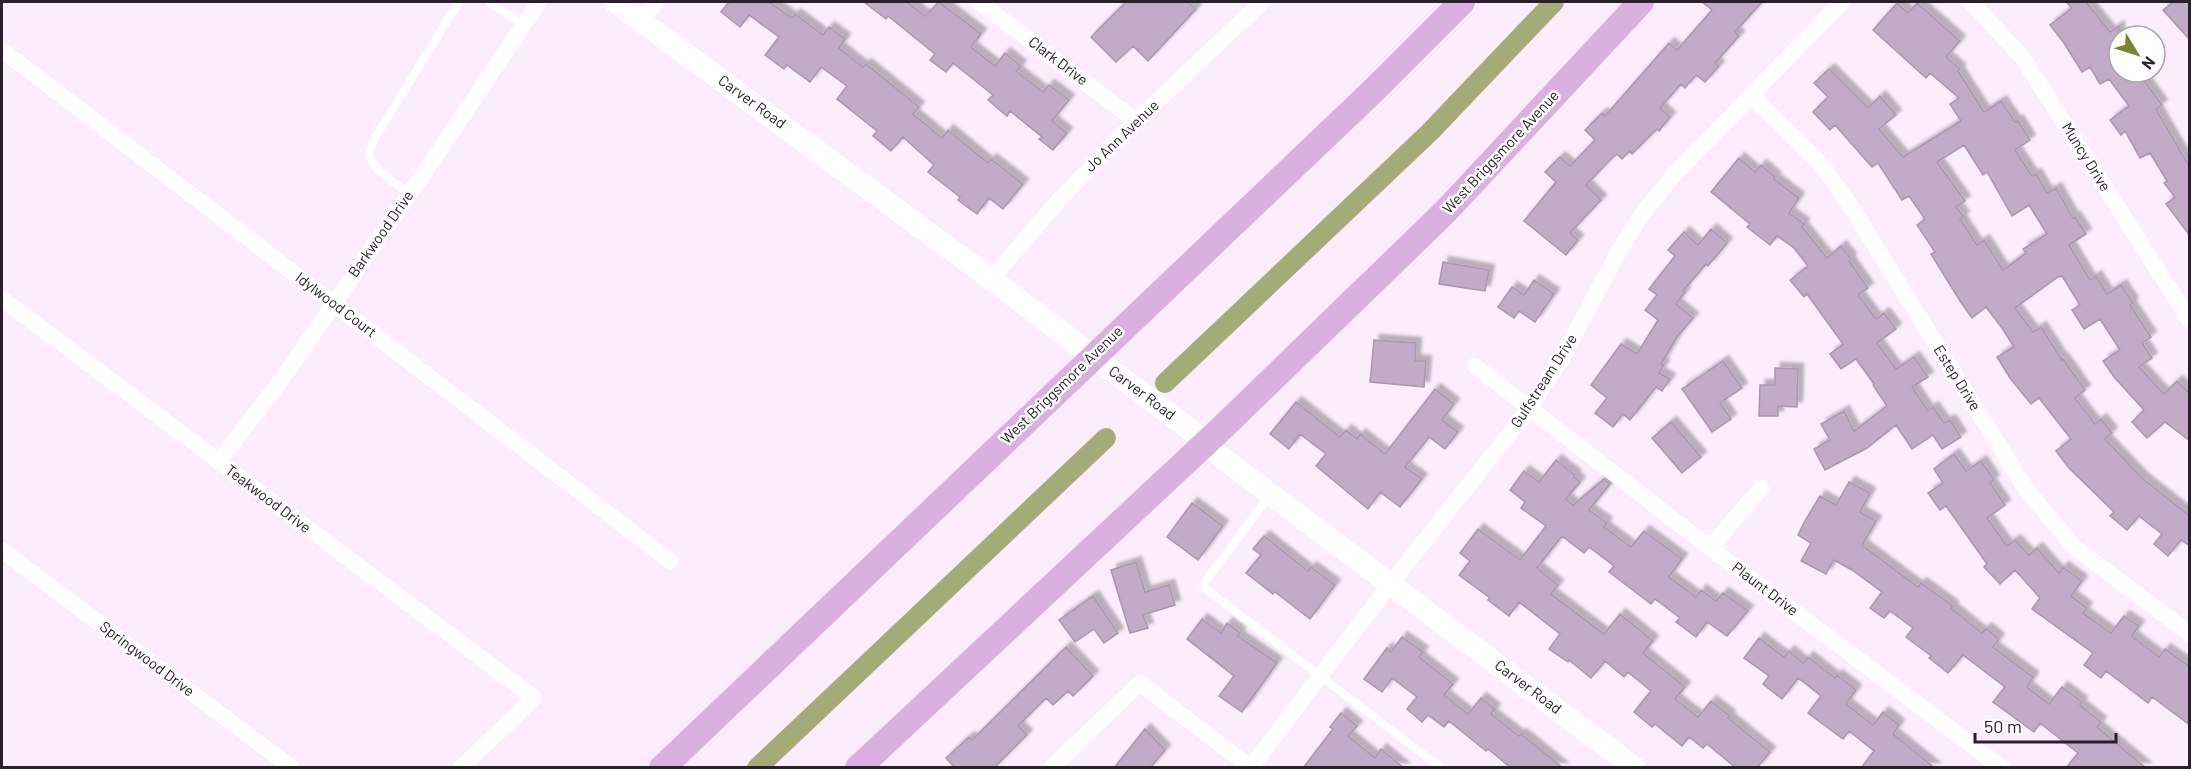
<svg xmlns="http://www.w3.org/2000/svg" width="2191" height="769" font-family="Barlow,sans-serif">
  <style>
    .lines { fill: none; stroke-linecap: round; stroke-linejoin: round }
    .canal { stroke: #a3ac77; stroke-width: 20 }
    .building { fill: #c2abc6; stroke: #ab95af; stroke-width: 1.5; fill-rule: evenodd; filter: url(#shadow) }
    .lane { stroke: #fff; stroke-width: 8 }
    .street { stroke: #fff; stroke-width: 16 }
    .secondary { stroke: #fff; stroke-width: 22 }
    .primary { stroke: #d9b0e0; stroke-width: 26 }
    .labels { text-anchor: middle; stroke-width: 5; stroke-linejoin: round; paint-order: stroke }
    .street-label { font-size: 15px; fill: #29202b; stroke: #fff }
  </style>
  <defs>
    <filter id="shadow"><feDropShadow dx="5.5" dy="-5.5" stdDeviation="1.5" flood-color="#0004"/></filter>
  </defs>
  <rect width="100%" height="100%" fill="#fcedfe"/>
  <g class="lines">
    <path class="canal" d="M1165,383L1430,132L1554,2
      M757,768L1106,438"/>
  </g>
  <path class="building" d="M729,2H769L792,18L795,14L823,35L829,27L845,39L839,48L863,67L866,64L919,107L913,114L942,138L948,130L988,163L991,159L1023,184L1003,209L989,198L977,214L958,200L960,197L928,172L934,165L903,137L891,151L873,136L877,131L837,99L847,86L821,67L810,82L787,65L784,69L765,55L779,37L749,15L740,27L721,12Z
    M864,2H907L925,16L939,2L981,34L971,47L995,66L1005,53L1021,66L1016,71L1043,92L1049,85L1069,100L1052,121L1067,133L1053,150L1039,139L1042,137L1010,111L1007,116L988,100L993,95L953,63L946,72L930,60L935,54L888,16L886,19Z
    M1126,2H1188L1196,9L1148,61L1133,46L1116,62L1091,37Z
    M1702,2H1762L1735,32L1739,36L1715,63L1719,66L1705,82L1696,75L1685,88L1681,84L1660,108L1670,117L1659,131L1657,129L1632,154L1630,151L1622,159L1617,154L1612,158L1586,185L1601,200L1570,233L1578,240L1566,255L1524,221L1556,182L1545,172L1560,157L1570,166L1595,140L1585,130L1602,113L1605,116L1669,43L1677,50L1712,10Z
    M2066,2H2086L2110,32L2119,26V72H2138L2162,105L2156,109L2190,168V236L2166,204L2175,197L2164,183L2167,181L2150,153L2140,158L2125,131L2121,135L2110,120L2129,106L2109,79L2100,84L2090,67L2082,72L2064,43L2050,25L2072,8Z
    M2173,2H2190V40L2163,10Z
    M1897,3L1908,13L1917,3L1960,41L1946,57L1960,69L1958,71L1984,112L2001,101L2015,122L2018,121L2030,140L2015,150L2032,176L2036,174L2047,193L2056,188L2073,218L2075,217L2086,234L2069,245L2090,280L2096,276L2107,294L2121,285L2133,303L2130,305L2151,337L2142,343L2152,358L2139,367L2164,394L2177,381L2190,394V441L2165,422L2147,438L2132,422L2144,410L2114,377L2103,361L2120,350L2100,319L2084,329L2072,310L2080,305L2062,276L2058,277L2015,308L2033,332L2041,327L2062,360L2063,359L2085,390L2075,398L2095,424L2101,419L2112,433L2105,439L2142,478L2190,516V546L2181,540L2168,556L2154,544L2162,534L2139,516L2127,530L2110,516L2114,512L2069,468L2056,451L2071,439L2039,398L2031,404L2010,378L1997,357L2014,347L2002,328L1986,307L1972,318L1960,301L1931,254L1935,252L1917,225L1925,219L1909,196L1902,200L1878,163L1872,167L1835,125L1830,130L1813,112L1828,97L1814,83L1829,69L1868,108L1880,96L1896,115L1879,129L1903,157L1961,121L1950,104L1959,98L1930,73L1926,78L1873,30ZM1964,145L1983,175L1987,172L2012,216L2029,205L2047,234L2023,249L2026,253L2003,270L1984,240L1977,245L1960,219L1964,217L1956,207L1965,201L1937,162Z
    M1739,158L1755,172L1761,165L1775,177L1774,179L1799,198L1789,213L1804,224L1802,227L1827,258L1841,246L1851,259L1849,261L1868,288L1858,295L1876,319L1884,313L1896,329L1877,343L1896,369L1914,357L1928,377L1912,387L1928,411L1933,407L1944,423L1950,420L1961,437L1942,449L1933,435L1912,449L1896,425L1867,448L1825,470L1814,449L1830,440L1821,424L1844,411L1854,431L1887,406L1873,385L1874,384L1856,359L1841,369L1830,354L1843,344L1807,294L1804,297L1790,280L1808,266L1794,248L1777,236L1770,245L1747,227L1750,224L1711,192Z
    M1711,229L1727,243L1708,266L1706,264L1683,291L1685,292L1676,304L1693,318L1677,337L1661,364L1664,365L1659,373L1670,379L1662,391L1656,387L1630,420L1623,414L1613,427L1595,413L1607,398L1591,385L1621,344L1637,354L1658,320L1645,310L1657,295L1649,289L1675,256L1668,250L1684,232L1698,245Z
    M1443,262L1489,270L1485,291L1439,284Z
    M1534,280L1554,294L1535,322L1519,311L1514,318L1498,307L1512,287L1524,295Z
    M1374,340L1416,343L1415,361H1426L1424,387L1370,382Z
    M1723,361L1742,388L1720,403L1731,419L1712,432L1682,389Z
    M1775,368L1798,369L1797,407L1778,406V416H1759L1760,385H1775Z
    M1435,389L1454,404L1442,420L1458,432L1445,449L1429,437L1405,467L1422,479L1400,507L1380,492L1368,509L1316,466L1326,454L1300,434L1289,449L1270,434L1296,402L1340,437L1346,430L1357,439L1360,434L1385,454Z
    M1671,422L1701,457L1682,473L1652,438Z
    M1954,454L1966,471L1981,461L1994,480L1990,483L2005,505L1987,518L2007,546L2015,540L2029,555L2037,548L2059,573L2063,567L2082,581L2071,596L2087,608L2083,613L2111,633L2124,616L2139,626L2132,636L2159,657L2165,649L2190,667V725L2152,697L2148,703L2106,671L2101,678L2084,665L2093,653L2032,609L2040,598L2015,570L2000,584L1984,567L1987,564L1946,506L1940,510L1928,493L1943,483L1934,469Z
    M1556,460L1575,475L1574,477L1580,482L1566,499L1573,505L1604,479L1610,484L1589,510L1607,523L1604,527L1631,547L1644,531L1682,559L1669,577L1696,597L1701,590L1716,601L1723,593L1748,611L1727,636L1707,622L1696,637L1676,622L1680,618L1655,599L1651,604L1609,572L1614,566L1589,547L1584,553L1562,536L1537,568L1558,585L1551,594L1604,634L1620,614L1653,641L1643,653L1685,687L1675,699L1698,717L1711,701L1730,716L1728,718L1770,752L1757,768H1736L1707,744L1703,748L1689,737L1682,746L1655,724L1652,727L1634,712L1651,691L1628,672L1624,677L1605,661L1591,678L1569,660L1568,662L1549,649L1560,634L1519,602L1509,616L1488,600L1490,598L1459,575L1470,561L1460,553L1478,529L1520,560L1546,526L1521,508L1525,502L1510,490L1524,471L1539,482Z
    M1849,482L1870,493L1860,512L1876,521L1862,545L1918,587L1921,583L1953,606L1951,608L1982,633L1986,628L1999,639L1993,647L2033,677L2027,687L2049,704L2062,687L2082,702L2080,705L2101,722L2097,727L2146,768H2066L2078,753L2040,723L2034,732L1993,702L2005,687L1963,655L1948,673L1929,658L1931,656L1906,637L1913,628L1890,611L1884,618L1870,608L1882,592L1852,570L1834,560L1826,574L1801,561L1811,543L1798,535L1806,519L1820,496L1836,505Z
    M1192,503L1223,526L1198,560L1167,537Z
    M1264,536L1308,571L1311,567L1335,585L1310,619L1275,592L1273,594L1246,573L1261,555L1253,549Z
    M1136,562L1145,592L1169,585L1175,605L1143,615L1148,628L1130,633L1111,570Z
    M1093,596L1118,633L1104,643L1094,629L1075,642L1059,620Z
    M1202,619L1221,633L1227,623L1240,633L1238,636L1277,663L1242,712L1219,696L1234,676L1187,639Z
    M1402,637L1423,652L1419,657L1453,684L1444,695L1468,714L1481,698L1495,709L1491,714L1519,736L1521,734L1563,768H1511L1488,749L1486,751L1449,721L1444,727L1428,715L1422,722L1407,709L1417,697L1392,678L1382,692L1364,679L1387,648L1391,652Z
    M1759,638L1784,657L1789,651L1803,663L1808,657L1835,678L1837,675L1856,690L1846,704L1873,725L1883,712L1899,725L1893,734L1935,768H1861L1874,751L1849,731L1843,739L1808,713L1821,696L1798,678L1782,699L1763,684L1769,676L1744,658Z
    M1066,647L1093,676L1073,696L1068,691L1053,705L1046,698L1018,726L1027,735L994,768H955L946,758L969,737L972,740Z
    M1341,713L1357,726L1348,736L1375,758L1381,749L1404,768H1303L1333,729L1330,727Z
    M1145,729L1165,750L1150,768H1114Z"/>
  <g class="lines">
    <path class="lane" d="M489,2L522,24
      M409,194L377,169L369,156L373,141L459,2
      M1270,495L1202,586L1441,768"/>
    <path class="street" d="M979,2L1136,121
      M1971,2L2022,57L2190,321
      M641,21L656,2
      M2,50L670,561
      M1751,95L1821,164L1848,202L2026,489L2073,546L2190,634
      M991,279L1066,192L1136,121L1262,2
      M2,299L534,698L461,768
      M1475,366L1710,548L2002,768
      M218,462L280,382L433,160L539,2
      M1710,548L1761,488
      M2,550L292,768
      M1251,767L1391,583L1529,409L1561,360L1619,251L1643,213L1672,177L1842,2
      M1051,768L1140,683L1251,768"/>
    <path class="secondary" d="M615,2L991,279L1188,428L1221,457L1270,494L1635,768"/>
    <path class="primary" d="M662,768L1374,90L1462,2
      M858,768L1224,426L1446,211L1641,2"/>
  </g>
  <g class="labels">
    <g class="street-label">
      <text transform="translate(1058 61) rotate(37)" y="5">Clark Drive</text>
      <text transform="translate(752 102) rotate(36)" y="5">Carver Road</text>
      <text transform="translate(1122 136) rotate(-44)" y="5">Jo Ann Avenue</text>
      <text transform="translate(1501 152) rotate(-47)" y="5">West Briggsmore Avenue</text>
      <text transform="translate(2086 157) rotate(58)" y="5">Muncy Drive</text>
      <text transform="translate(381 234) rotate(-55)" y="5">Barkwood Drive</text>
      <text transform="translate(336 305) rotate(37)" y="5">Idylwood Court</text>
      <text transform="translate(1957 378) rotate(58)" y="5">Estep Drive</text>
      <text transform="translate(1544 381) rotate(-57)" y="5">Gulfstream Drive</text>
      <text transform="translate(1062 385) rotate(-44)" y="5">West Briggsmore Avenue</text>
      <text transform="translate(1142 393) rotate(37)" y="5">Carver Road</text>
      <text transform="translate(268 499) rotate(37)" y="5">Teakwood Drive</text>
      <text transform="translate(1765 589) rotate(37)" y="5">Plaunt Drive</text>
      <text transform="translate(147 659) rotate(37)" y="5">Springwood Drive</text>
      <text transform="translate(1528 687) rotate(37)" y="5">Carver Road</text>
    </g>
  </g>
  <rect width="2191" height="769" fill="none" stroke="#29202b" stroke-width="6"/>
  <g transform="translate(2137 54) rotate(128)"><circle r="28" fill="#ffffff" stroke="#a9a6aa" stroke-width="1.5"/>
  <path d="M0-4.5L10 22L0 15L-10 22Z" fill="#7a8431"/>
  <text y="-9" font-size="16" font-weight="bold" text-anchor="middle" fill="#29202b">N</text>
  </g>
  <path d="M1975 733v9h141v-9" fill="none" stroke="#29202b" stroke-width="3"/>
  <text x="1984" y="733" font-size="18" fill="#29202b" stroke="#ffffff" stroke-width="4.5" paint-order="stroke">50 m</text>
</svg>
